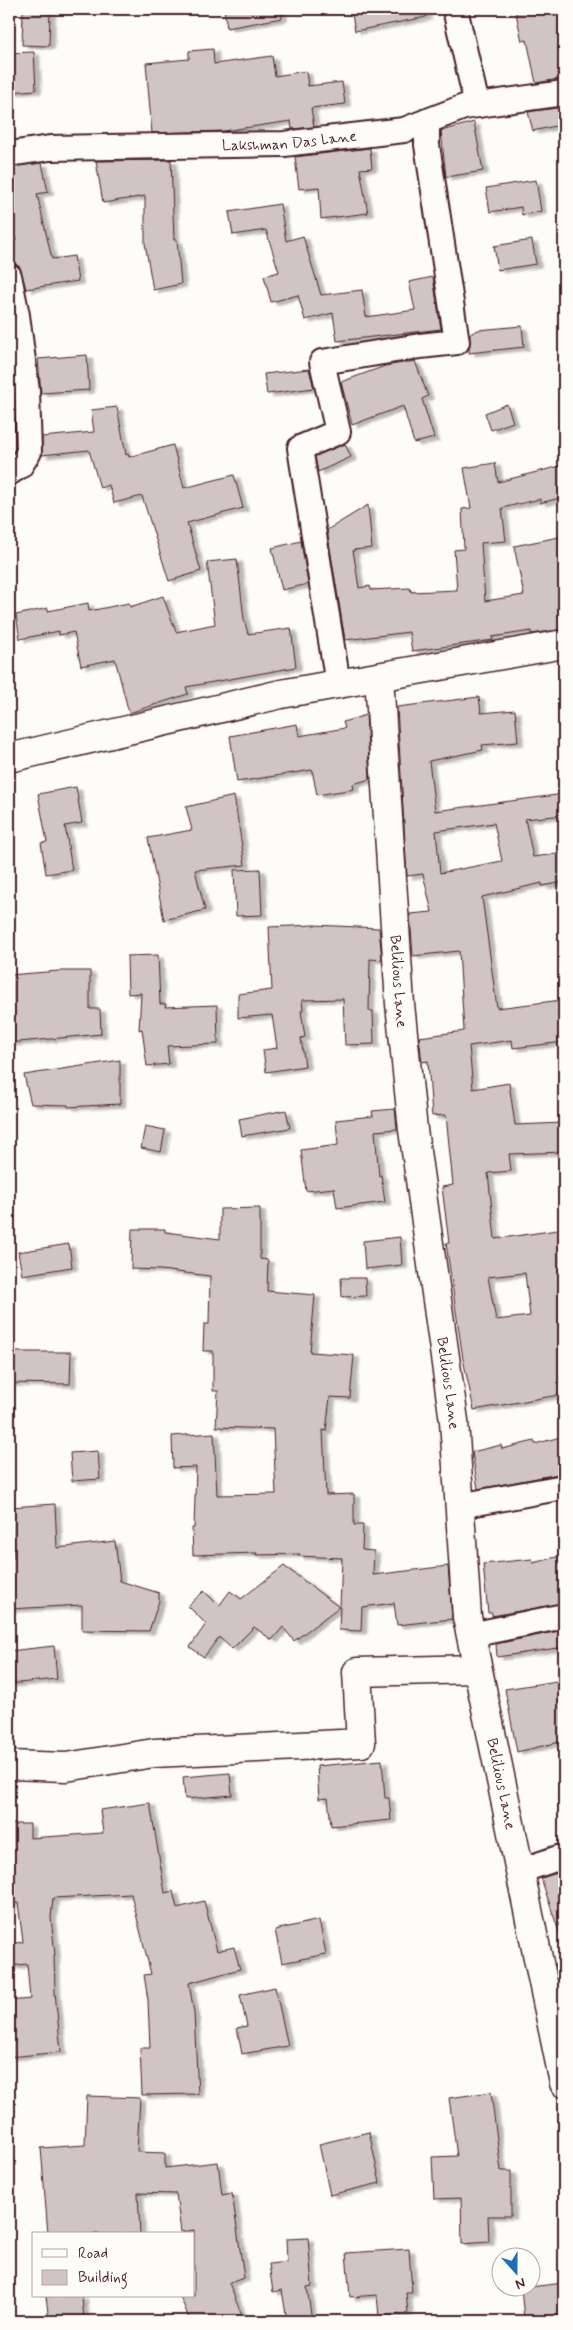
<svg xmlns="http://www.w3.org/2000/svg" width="573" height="2330" font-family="Mynerve,sans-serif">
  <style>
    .building { fill: #d0c5c4; stroke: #4a1f2b; fill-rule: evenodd; filter: url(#shadow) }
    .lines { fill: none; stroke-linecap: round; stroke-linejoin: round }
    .street-casing { stroke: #4a1f2b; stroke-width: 28 }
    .secondary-casing { stroke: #4a1f2b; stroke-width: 31 }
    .street { stroke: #fdfcf7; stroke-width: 24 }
    .secondary { stroke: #fdfcf7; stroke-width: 28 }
    .labels { text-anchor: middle; stroke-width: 5; stroke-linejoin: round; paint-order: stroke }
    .street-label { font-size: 15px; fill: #4a1f2b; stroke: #fdfcf7 }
  </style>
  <defs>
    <filter id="shadow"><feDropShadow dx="5.5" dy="3" stdDeviation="1" flood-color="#0004"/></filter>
  </defs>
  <rect width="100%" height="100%" fill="#fdfcf7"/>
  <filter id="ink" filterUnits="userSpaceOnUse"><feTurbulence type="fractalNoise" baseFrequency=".02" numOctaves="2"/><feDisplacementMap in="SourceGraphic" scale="10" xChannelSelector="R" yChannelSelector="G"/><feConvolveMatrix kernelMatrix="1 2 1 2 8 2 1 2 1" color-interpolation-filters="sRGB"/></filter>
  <g filter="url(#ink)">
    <path class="building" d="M23,9H50L49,46L22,45Z
      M224,9H281L282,18L227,28Z
      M351,9H425L426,17L355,31Z
      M515,9H564V78L536,83L527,40L522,41Z
      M213,49L214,64L272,56L275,76L306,71L308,86L342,82L345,104L311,108L314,127L292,129L291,121L224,131L152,133L146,63L189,59V51Z
      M34,52L36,90L9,92V53Z
      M564,107V124L533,131L528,112Z
      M474,122L483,171L446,177L441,131Z
      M370,148L372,168L360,169L368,213L321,219L319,187L299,189L295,157Z
      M171,160L174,240H177L181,284L153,290L145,243V196L103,203L96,161Z
      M42,163L48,192L37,194L52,259L74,256L78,281L26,289L20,267L9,263V242L16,241L9,208V167Z
      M536,180L541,211L522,215L521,207L490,212L486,188Z
      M280,204L286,241L303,236L321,295L362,290L366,317L415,310L409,282L433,277L441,329L337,341L333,313L305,320L298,295L271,302L264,276L279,272L266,230L233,235L229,212Z
      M532,240L536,264L498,270L494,246Z
      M522,326L524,347L469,353L470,334L478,330Z
      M87,355L89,390L41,393L38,359Z
      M415,361L428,396L422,399L434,438L414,443L403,406L352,425L341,382L385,366Z
      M309,369L314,388L267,394L264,374Z
      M507,404L513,422L491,430L485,413Z
      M117,407L126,455L128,454L129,457L173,445L184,488L234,475L243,508L187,523L201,571L169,581L142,496L114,503L109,485L100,488L89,450L42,455V437L94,432L91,410Z
      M345,444L351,457L318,472L315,456Z
      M495,463L498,482L564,465V497L540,503V499L502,508L506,541L481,543L485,601L524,595L514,546L564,536V629L531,634V631L492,637L493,640L412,651L409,632L345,640L327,530L368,505L372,548L353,550L359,588L370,586L371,590L410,588L411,592L457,590L454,550L464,549L462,509L471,508L464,468Z
      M301,541L308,584L282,590L272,548Z
      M237,559L244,619L248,634L291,628L296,667L186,687L188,694L129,713L115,659L81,666L74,632L59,635V631L20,639L16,615L48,608V611L88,603L89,611L129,603L130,607L163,596L176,632L215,624L207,562Z
      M479,697L481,713L515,710L518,742L482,745L483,750L429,761L435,811L564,794V815L525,819L533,857L564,853V882L542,886V883L482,897L497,1008L562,1000L564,1042L513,1048L512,1040L469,1046L473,1089L509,1083L515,1125L564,1123V1152L509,1154L511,1171L488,1173L495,1239L564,1229V1394L474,1410L463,1359L446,1243H449L442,1187L453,1185L446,1115L432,1116L428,1061L422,1062L419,1037L464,1031L459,951L413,956L410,914L432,912L423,874L407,876L397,707ZM494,823L502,861L440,873L436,831ZM525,1273L530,1316L496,1320L488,1277Z
      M366,715L370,779L353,784L354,789L317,795L312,770L237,782L230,736L297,724L299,736L345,728L343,722Z
      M76,787L82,823L65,826L72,870L46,874L41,843L47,842L38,794Z
      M234,796L245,865L195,870L205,910L164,920L148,838L192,830L186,807Z
      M260,869L262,915L236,916L234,870Z
      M314,925L379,928L382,960L370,959L369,1011H373L374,1044L345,1045L343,999L302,1000L303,1011H301L305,1037L301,1038L305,1066L266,1072L263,1050L277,1048L272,1015L238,1018V994L272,990L269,927Z
      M158,955L160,1004H166L165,1007L217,1005L218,1044L167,1046L169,1064L147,1066L142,1029L139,1030L141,993L128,994L127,956Z
      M59,971H90V1009H100L101,1034L9,1043V975Z
      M120,1060V1104L68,1107V1105L31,1104L24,1075Z
      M395,1109L397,1129L375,1131L379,1176L381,1175L385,1202L337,1208L334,1188L306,1191L301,1150L338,1145L336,1120L373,1116L372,1111Z
      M286,1110L290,1128L242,1136L239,1119Z
      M145,1126L165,1130L161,1152L141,1148Z
      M260,1208V1259L268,1260L267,1291L315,1295L310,1352L354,1355L350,1398L330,1397L326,1431L323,1430L326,1495L354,1494V1525H363L362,1550L374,1551L373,1575L448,1566L452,1619L397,1625L394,1603L362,1607L361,1631L339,1630L342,1558L298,1556L300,1554L256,1555L257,1553L193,1555L192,1528H194L196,1467L173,1468L172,1436L214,1433L217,1495L276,1494L273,1429L216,1427L218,1391H213V1351H203L204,1324H209L210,1276L161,1270L131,1269L132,1229H165V1232L220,1239V1209Z
      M400,1237L402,1265L365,1269L363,1241Z
      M69,1244L72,1267L22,1275L18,1252Z
      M341,1278H365L366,1296L342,1297Z
      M9,1352H71L70,1384L9,1383Z
      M564,1436V1473L478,1489L472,1452L501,1445L502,1449L534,1441L535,1444Z
      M98,1451L100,1479L72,1481L70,1453Z
      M55,1504L57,1548L115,1541L120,1581L159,1593V1601L149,1631L82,1630V1605L10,1609L9,1587H12L10,1558H14L10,1507Z
      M564,1555V1603L492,1616V1613H488L483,1564L532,1559L533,1563Z
      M284,1566L339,1607L294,1641L283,1627L272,1640L254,1627L232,1649L219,1637L204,1657L190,1647L206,1624L188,1606L204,1591L219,1606L230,1591L241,1599Z
      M564,1630V1647L497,1657L496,1644Z
      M54,1646L57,1679L9,1684V1651Z
      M564,1680V1741L517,1752L505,1689Z
      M382,1760L385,1798H389L391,1820L331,1826L328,1798L319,1799L317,1766Z
      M230,1773L232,1795L185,1799L183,1777Z
      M150,1803L165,1893L173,1891L177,1908L204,1901L217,1951L234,1947L240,1969L189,1983L194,2013L198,2094L142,2095L140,2048H150L148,2000L144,1975L151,1974L131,1894L53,1898L51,1918L55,1955H54L55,1992L61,2052L9,2057V2001L30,1999L27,1964L9,1966V1944L23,1942L18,1903H9V1824H30V1838L103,1833L100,1810Z
      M564,1871V1937L561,1938L541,1878Z
      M319,1920L326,1954L282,1963L275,1930Z
      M275,1987L288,2046L242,2054L237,2028L247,2026L240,1995Z
      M491,2092L501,2171H511V2216H488L489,2242L462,2244L461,2198L434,2199L432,2157L457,2156L449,2098Z
      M87,2096L140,2098L137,2152L165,2153V2168L218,2162L222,2195L232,2193L244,2278L229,2283L244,2321H190L180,2296H194V2230L181,2232L176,2194L138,2193L140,2234H48L41,2148L85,2145Z
      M369,2132L380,2183L330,2195L319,2144Z
      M308,2238L312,2286L307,2287L312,2321H287L282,2290L273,2292L269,2264L287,2262L286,2239Z
      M409,2249L412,2293H406L408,2313L379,2317L377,2295L350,2297L346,2253Z
      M564,2283V2315L524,2319L521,2288Z
      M46,2296H82L84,2321H49Z"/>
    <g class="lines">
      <defs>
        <g id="street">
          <path d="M455,9L477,105"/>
          <path id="s1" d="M9,154L50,148L284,144L404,130L464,107L564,93"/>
          <path d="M9,276L17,315L27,391L29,452L20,466L9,473"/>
          <path d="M338,684L300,448L338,432L322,362L420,346L457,342L427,145V121"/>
          <path d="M459,1506L564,1487"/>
          <path d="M470,1635L564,1616"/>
          <path d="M520,1871L564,1856"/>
        </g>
        <g id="secondary">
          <path id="s2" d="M379,677L400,1004L413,1130L454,1421L467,1617L564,2083"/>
          <path d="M9,758L281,694L564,644"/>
          <path d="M9,1765L66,1767L154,1753L361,1743L357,1672L477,1669"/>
        </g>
      </defs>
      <use href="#street" class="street-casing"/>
      <use href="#secondary" class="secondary-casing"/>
      <use href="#street" class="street"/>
      <use href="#secondary" class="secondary"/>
    </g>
  </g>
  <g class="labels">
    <g class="street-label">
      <text dy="5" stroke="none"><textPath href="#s1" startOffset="281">Lakshman Das Lane</textPath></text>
      <text dy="5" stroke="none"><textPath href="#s2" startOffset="305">Belilious Lane</textPath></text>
      <text dy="5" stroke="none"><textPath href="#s2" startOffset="710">Belilious Lane</textPath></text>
      <text dy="5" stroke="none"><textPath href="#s2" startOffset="1115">Belilious Lane</textPath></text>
    </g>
  </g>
  <rect width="573" height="2330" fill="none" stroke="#fdfcf7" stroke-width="30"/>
  <rect x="15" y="15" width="543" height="2300" fill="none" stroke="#4a1f2b" stroke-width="2" filter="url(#ink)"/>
  <rect x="32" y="2232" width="162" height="65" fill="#fdfcf7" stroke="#b5a4a5"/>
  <rect x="42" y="2249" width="25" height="8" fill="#fdfcf7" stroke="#b5a4a5"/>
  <text x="78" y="2258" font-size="15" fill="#4a1f2b">Road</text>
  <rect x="42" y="2270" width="25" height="15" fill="#d0c5c4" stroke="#b5a4a5"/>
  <text x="78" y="2282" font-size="15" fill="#4a1f2b">Building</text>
  <g transform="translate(516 2272) rotate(159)"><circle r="24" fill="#fdfcf7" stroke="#b5a4a5"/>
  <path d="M0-4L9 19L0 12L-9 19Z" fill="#1f6fb2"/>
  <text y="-8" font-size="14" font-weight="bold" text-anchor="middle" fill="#4a1f2b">N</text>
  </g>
</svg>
